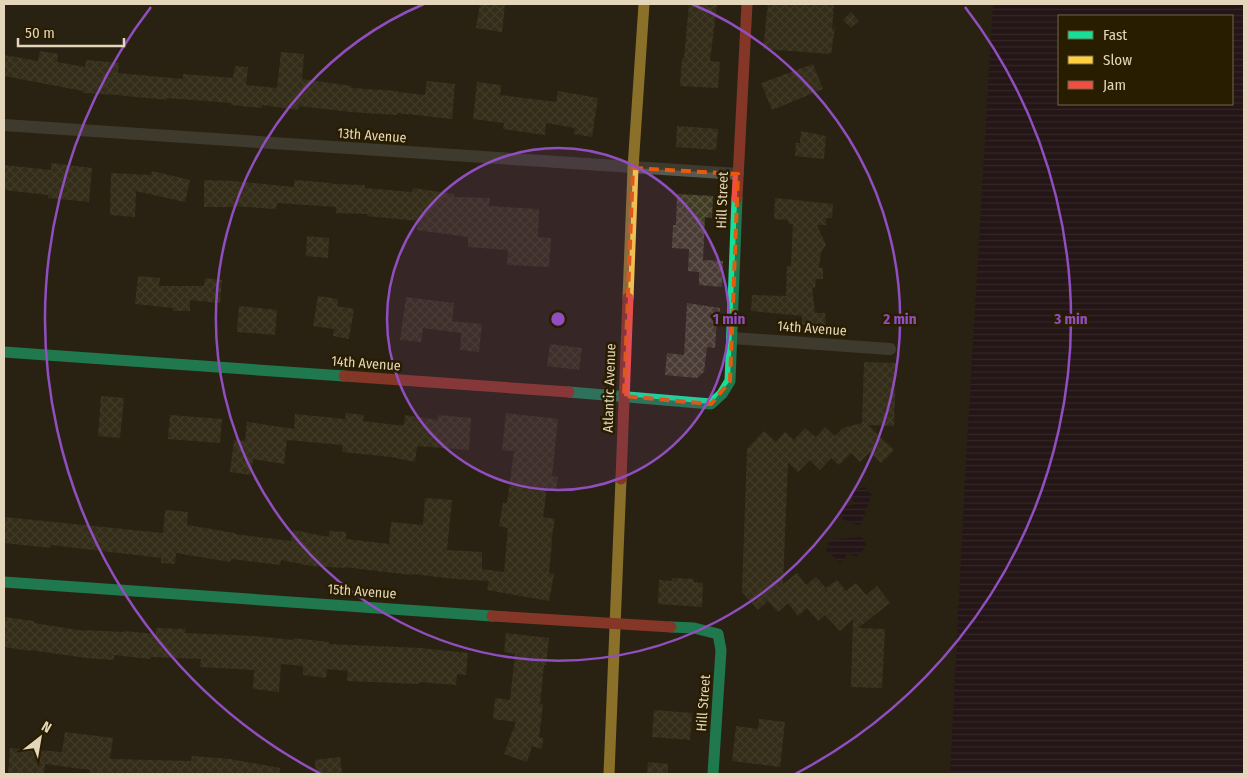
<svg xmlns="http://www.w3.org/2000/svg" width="1248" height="778" viewBox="0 0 1248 778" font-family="'Fira Sans Condensed',sans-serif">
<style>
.water{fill:url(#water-rules);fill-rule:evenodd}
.building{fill:url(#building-cross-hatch)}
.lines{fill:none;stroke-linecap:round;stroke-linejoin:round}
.street{stroke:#575a51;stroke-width:12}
.fast{stroke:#16e098;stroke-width:11}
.slow{stroke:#ffcf43;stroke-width:11}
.jam{stroke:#f24e42;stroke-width:11}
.marked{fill:none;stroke:#e8590c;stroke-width:4;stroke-dasharray:10 6;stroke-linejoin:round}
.ring{fill:none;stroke:#904ebe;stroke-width:2.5}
.labels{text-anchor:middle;stroke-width:5;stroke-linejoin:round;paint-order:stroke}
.street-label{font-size:14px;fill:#e3d6ba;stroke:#291d00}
.centre{fill:#904ebe;stroke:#291d00;stroke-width:2.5}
.ring-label{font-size:15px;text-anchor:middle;font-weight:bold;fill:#904ebe;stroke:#291d00;stroke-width:5;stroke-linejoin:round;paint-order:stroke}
</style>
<defs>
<pattern id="water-rules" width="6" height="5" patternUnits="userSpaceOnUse" patternTransform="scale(1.25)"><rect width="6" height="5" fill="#1e061d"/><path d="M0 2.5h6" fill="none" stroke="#3f2a3c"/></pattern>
<pattern id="building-cross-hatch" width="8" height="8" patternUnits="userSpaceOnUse" patternTransform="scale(1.25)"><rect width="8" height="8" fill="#403b23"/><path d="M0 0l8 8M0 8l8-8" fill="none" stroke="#5b5741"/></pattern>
</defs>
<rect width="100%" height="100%" fill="#292212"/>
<!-- water -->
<g class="water">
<path d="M 993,4 L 1244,4 L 1244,774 L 950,774 L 966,459 ZM 1059,16 L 1232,16 L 1232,104 L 1059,104 Z"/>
<polygon points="865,487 872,495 860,526 842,519 842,507 853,505 852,491"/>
<polygon points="862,537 867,546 856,557 848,553 845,558 840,562 826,551 829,540"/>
</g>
<!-- building -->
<g class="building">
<polygon points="480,4 505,4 502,32 476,28"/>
<polygon points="689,4 717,4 710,61 720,62 718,88 680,86 682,58 684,58"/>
<polygon points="768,4 834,4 832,30 835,27 831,54 763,49"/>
<polygon points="851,12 859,21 851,28 843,20"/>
<polygon points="40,51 58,54 57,62 85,67 86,60 119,63 118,73 183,79 183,74 233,78 235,66 248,67 246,85 277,88 281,52 304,54 302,79 352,86 351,88 398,91 398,92 425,95 427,81 455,84 452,119 397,113 397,115 351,112 299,106 298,110 262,105 262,108 231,105 231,103 167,98 167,100 117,95 83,93 83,91 4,76 4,55 38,61"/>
<polygon points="813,64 823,89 772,110 761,83"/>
<polygon points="477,82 501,85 500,95 556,102 558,91 598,98 592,137 574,134 575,128 546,123 545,135 503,129 504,123 473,119"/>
<polygon points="677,126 718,129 716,150 676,147"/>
<polygon points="801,131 826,136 824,159 795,156 796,143 800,143"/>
<polygon points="51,163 92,168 89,202 48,198 48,195 4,190 4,165 51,170"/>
<polygon points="152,171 190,180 185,202 136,191 135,217 110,215 111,173 151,175"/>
<polygon points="204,180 234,181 294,187 294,180 332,183 332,184 365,185 365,188 412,192 413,188 454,194 454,197 490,198 489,206 539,209 538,237 551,238 549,267 507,265 508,250 468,247 468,237 417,230 418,221 367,216 368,214 336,213 336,207 277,203 276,209 234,206 234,207 204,207"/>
<polygon points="677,194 713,196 712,218 705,217 703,260 723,261 722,287 699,285 699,272 688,271 689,249 672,248 673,225 676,225"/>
<polygon points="775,198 833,204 832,218 826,218 826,225 817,225 826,245 821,252 819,268 823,268 823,279 816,279 815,288 812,287 815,313 825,313 826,327 802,325 802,316 751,311 752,295 786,296 787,266 791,266 793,224 789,224 788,220 774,219"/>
<polygon points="307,236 329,238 328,258 306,256"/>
<polygon points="138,276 160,278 159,286 204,286 205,278 222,280 220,303 190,300 190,311 173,311 173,308 135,304"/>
<polygon points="318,296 338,299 337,306 354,309 349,339 333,336 334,329 313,326"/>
<polygon points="406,297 454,303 452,321 482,324 479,352 460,350 461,333 423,328 421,342 400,340"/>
<polygon points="687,303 720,308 719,321 717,321 715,348 707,347 704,372 697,378 665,375 667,353 684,355"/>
<polygon points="239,306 277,310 275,335 237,332"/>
<polygon points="550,344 582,348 579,370 547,366"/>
<polygon points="864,362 896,363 894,426 868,425 894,450 881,463 870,452 860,462 851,453 839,465 831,458 820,470 810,460 798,472 788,462 783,584 797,573 806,585 816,577 826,588 837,580 846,591 856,583 866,595 877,586 890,603 858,628 885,629 882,688 851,687 853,619 840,631 825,615 818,621 807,608 798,616 788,603 778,612 768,601 758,610 742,592 747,449 764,431 776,442 785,432 794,440 805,428 816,437 825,427 835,436 843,428 862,423"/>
<polygon points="101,396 124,398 120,438 98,436"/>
<polygon points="346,413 364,415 363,421 396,425 404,425 405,415 438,420 438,415 471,418 469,450 417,446 415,462 391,457 342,452 343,445 287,440 284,464 253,459 251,475 230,472 234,440 245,441 247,422 294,429 295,414 345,419"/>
<polygon points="506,413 558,419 552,476 558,477 556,490 547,488 543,517 555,519 551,542 552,542 549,573 554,574 549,601 487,590 489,581 454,579 413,574 412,575 385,572 345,567 345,568 311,566 281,560 280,565 231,559 230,562 176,553 175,564 161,563 161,558 51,545 51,548 4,543 4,517 163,533 165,510 188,512 187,525 235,533 235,534 291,541 293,530 329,537 329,531 346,532 346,539 389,544 391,522 423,525 425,498 452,500 447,550 482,552 482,569 504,572 508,528 499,526 503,503 507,503 514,451 502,450"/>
<polygon points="170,415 222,419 220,443 168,439"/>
<polygon points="672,578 694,579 694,582 703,583 702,607 658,604 659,580 672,581"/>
<polygon points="4,617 34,621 34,623 84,631 84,630 124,632 124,631 156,634 156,628 186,629 185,633 255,636 293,640 293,638 329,642 329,644 421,648 468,653 466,675 457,674 456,685 419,682 419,684 347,681 348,671 327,669 326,678 303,675 303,666 281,664 279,692 253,689 254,670 200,667 201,659 151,657 151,659 114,655 114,660 86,658 30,650 30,651 4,647"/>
<polygon points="506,633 549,638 546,665 544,665 540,704 543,704 539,737 544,739 541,749 532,746 527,762 504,754 516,722 493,719 495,698 510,700 515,654 504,652"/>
<polygon points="654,710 692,713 690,740 652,737"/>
<polygon points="759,719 785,722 780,767 732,761 736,726 758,729"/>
<polygon points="65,732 113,738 110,759 191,761 192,756 230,759 280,768 279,774 90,774 90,770 45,764 44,774 8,774 10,748 62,752"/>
<polygon points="340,757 342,774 316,774 315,760"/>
<polygon points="648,762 668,764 668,774 647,774"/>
</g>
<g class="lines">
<!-- street -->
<g class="street">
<polyline points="4,125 738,174"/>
<polyline points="732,338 890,349"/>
</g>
<!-- fast -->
<g class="fast">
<polyline points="4,352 344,376"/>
<polyline points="569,392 711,404 722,394 730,381 737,198"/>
<polyline points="4,582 492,616"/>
<polyline points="671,627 694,628 718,634 721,650 713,774"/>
</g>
<!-- slow -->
<g class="slow">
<polyline points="628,298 633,168 644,4"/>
<polyline points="609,774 621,479"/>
</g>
<!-- jam -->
<g class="jam">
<polyline points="737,198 747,4"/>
<polyline points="344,376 569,392"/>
<polyline points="621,479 628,298"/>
<polyline points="492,616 671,627"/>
</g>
</g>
<!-- marked area -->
<path d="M0 0H1248V778H0ZM 633,168 L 738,174 L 730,381 L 711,404 L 624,396 Z" fill="#292212" fill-opacity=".55" fill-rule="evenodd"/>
<path class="marked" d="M 633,168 L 738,174 L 730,381 L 711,404 L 624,396 Z"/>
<!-- distance rings -->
<circle cx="558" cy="319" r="171" fill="#904ebe" fill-opacity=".12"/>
<g class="ring">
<circle cx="558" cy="319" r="171"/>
<path d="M692 4A342 342 0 1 1 424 4"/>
<path d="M321 774A513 513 0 0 1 151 7M965 7A513 513 0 0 1 795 774"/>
</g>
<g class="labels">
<!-- street labels -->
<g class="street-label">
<text transform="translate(372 135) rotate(4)" y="5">13th Avenue</text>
<text transform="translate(722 200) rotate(-88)" y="5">Hill Street</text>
<text transform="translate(812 328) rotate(4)" y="5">14th Avenue</text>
<text transform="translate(366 363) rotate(4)" y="5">14th Avenue</text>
<text transform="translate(609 388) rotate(-88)" y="5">Atlantic Avenue</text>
<text transform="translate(362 591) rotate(4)" y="5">15th Avenue</text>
<text transform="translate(703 703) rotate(-86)" y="5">Hill Street</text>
</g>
</g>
<circle cx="558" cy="319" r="8" class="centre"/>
<g class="ring-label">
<text x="729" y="324">1 min</text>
<text x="900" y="324">2 min</text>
<text x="1071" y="324">3 min</text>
</g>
<!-- border -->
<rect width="1248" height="778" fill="none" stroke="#e3d6ba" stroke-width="10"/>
<!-- legend -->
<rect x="1058" y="15" width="175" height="90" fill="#291d00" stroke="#73674a"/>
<rect x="1068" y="31" width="25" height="8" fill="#16e098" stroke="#73674a"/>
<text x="1103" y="40" font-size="15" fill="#e3d6ba">Fast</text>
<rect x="1068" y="56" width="25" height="8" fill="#ffcf43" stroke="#73674a"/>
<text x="1103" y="65" font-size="15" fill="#e3d6ba">Slow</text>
<rect x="1068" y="81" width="25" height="8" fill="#f24e42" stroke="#73674a"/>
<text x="1103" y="90" font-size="15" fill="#e3d6ba">Jam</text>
<!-- north arrow -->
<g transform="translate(40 738) rotate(31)" stroke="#291d00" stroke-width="4" paint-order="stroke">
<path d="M0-4L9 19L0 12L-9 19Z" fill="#e3d6ba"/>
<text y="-8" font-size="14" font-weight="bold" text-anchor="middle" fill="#e3d6ba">N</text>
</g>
<!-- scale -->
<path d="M18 38v8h106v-8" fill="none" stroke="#e3d6ba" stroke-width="2.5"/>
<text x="25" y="38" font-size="15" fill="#e3d6ba" stroke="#291d00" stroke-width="4" paint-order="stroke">50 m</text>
</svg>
